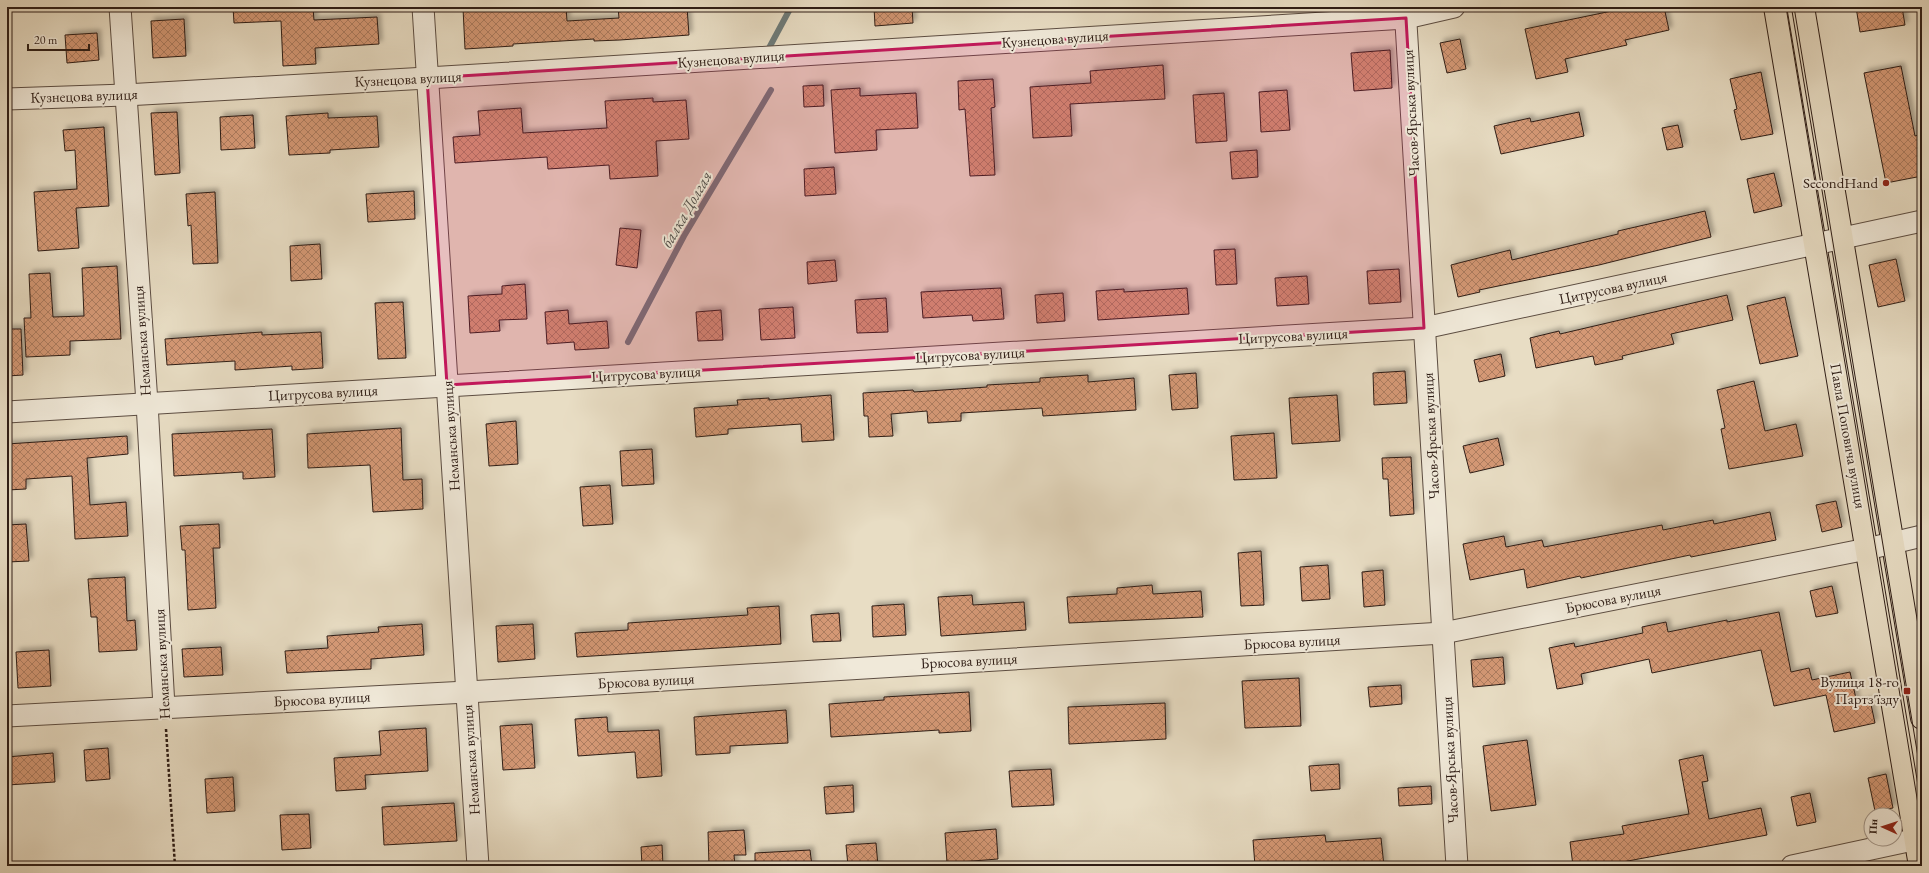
<svg xmlns="http://www.w3.org/2000/svg" width="1929" height="873" viewBox="0 0 1929 873" font-family="'EB Garamond',serif">
<style>
.lines{fill:none;stroke-linecap:round;stroke-linejoin:round}
.stream{stroke:#6e7b79;stroke-width:6}
.building{fill:url(#building-cross-hatch);stroke:#2e1d16;filter:url(#shadow)}
.minor-casing{stroke:#5c4d42;stroke-width:23}
.major-casing{stroke:#2e1d16;stroke-width:24}
.path{stroke:#2e1d16;stroke-width:2.5;stroke-dasharray:3 2;stroke-linecap:butt}
.minor{stroke:#f0e9d9;stroke-width:21}
.major{stroke:#e8ddc4;stroke-width:22}
.tram{stroke:#2e1d16;stroke-width:1}
.marked{fill:#c2185b;fill-opacity:0.2;stroke:#c2185b;stroke-width:3;stroke-linejoin:round}
.poi-dot{fill:#8f2418;stroke:#f0e9d9;stroke-width:1.5}
.labels{text-anchor:middle;stroke-width:4;stroke-linejoin:round;paint-order:stroke}
.street-label{font-size:15px;fill:#2e1d16;stroke:#f0e9d9}
.poi-label{font-size:15px;fill:#2e1d16;stroke:#f0e9d9;text-anchor:end}
.water-label{font-size:16px;font-style:italic;fill:#4e4c48;stroke:#f0e9d9}
</style>
<defs>
<pattern id="building-cross-hatch" width="8" height="8" patternUnits="userSpaceOnUse"><rect width="8" height="8" fill="#d49874"/><path d="M0 0l8 8M0 8l8-8" fill="none" stroke="#ac7b5e"/></pattern>
<filter id="shadow"><feDropShadow dx="3.5" dy="-3.5" stdDeviation="2" flood-color="#0004"/></filter>
</defs>
<rect width="100%" height="100%" fill="#e8ddc4"/>
<filter id="stains"><feTurbulence type="fractalNoise" baseFrequency=".005" numOctaves="4"/><feColorMatrix values="0 0 0 0 .2 0 0 0 0 .09 0 0 0 0 .02 0 0 0 .5 -.17"/></filter>
<radialGradient id="worn" r=".72"><stop offset=".6" stop-color="#630" stop-opacity="0"/><stop offset="1" stop-color="#630" stop-opacity=".3"/></radialGradient>
<g class="lines">
<!-- stream -->
<g class="stream">
<polyline points="769,48 791,7"/>
<polyline points="628,342 684,236 771,90"/>
</g>
</g>
<!-- building -->
<g class="building">
<polygon points="233,7 281,7 281,10 313,8 314,20 377,17 379,44 315,48 316,64 283,66 281,21 234,23"/>
<polygon points="485,7 566,7 567,21 619,18 618,7 687,7 689,35 620,40 594,41 594,39 513,44 513,46 465,49 463,8"/>
<polygon points="874,7 912,7 913,23 875,26"/>
<polygon points="1631,7 1664,7 1669,30 1625,40 1627,45 1565,59 1568,72 1536,79 1525,29"/>
<polygon points="1856,7 1902,7 1905,25 1860,32"/>
<polygon points="184,19 186,56 153,58 151,21"/>
<polygon points="97,33 99,60 67,63 65,35"/>
<polygon points="1460,39 1466,69 1447,73 1440,43"/>
<polygon points="1390,50 1392,88 1354,91 1351,53"/>
<polygon points="1163,65 1165,99 1070,104 1072,136 1033,138 1030,87 1091,83 1090,71"/>
<polygon points="1901,66 1915,136 1922,134 1922,176 1886,183 1864,73"/>
<polygon points="1761,72 1773,134 1741,140 1734,110 1737,109 1730,79"/>
<polygon points="993,79 995,107 991,108 995,175 970,176 965,109 959,110 958,81"/>
<polygon points="823,85 824,106 804,107 803,86"/>
<polygon points="860,88 860,96 916,93 918,128 876,130 877,150 835,153 831,90"/>
<polygon points="1287,90 1290,130 1261,132 1259,92"/>
<polygon points="1224,93 1227,141 1196,143 1193,95"/>
<polygon points="653,98 653,102 686,100 689,139 656,141 658,176 610,179 609,165 548,169 547,157 455,163 453,137 480,135 478,111 521,108 523,133 607,128 605,101"/>
<polygon points="177,112 180,173 155,175 151,113"/>
<polygon points="1579,112 1584,136 1501,154 1494,126 1530,118 1531,122"/>
<polygon points="328,113 328,118 377,116 379,147 330,150 330,153 289,155 286,116"/>
<polygon points="253,115 255,148 221,150 220,117"/>
<polygon points="1678,125 1683,147 1667,150 1662,128"/>
<polygon points="104,127 109,206 76,208 79,248 38,251 34,192 77,189 75,150 65,151 63,130"/>
<polygon points="1257,150 1258,177 1232,179 1230,152"/>
<polygon points="834,167 836,194 805,196 804,169"/>
<polygon points="1774,173 1782,206 1754,213 1747,179"/>
<polygon points="414,191 415,219 368,222 366,194"/>
<polygon points="215,192 218,263 193,264 191,225 188,226 186,194"/>
<polygon points="1705,211 1711,237 1599,265 1479,290 1480,292 1458,297 1451,265 1510,250 1512,260 1618,234 1618,231"/>
<polygon points="620,228 641,230 637,268 616,265"/>
<polygon points="320,244 322,279 291,281 290,246"/>
<polygon points="1235,249 1237,284 1216,285 1214,250"/>
<polygon points="1896,259 1905,301 1878,307 1869,265"/>
<polygon points="835,260 837,281 808,284 807,262"/>
<polygon points="117,266 121,339 70,341 70,355 26,357 24,318 31,318 29,274 50,273 53,317 84,316 82,268"/>
<polygon points="1399,269 1401,302 1369,304 1367,271"/>
<polygon points="1307,276 1309,304 1277,306 1275,278"/>
<polygon points="525,284 527,319 499,320 500,331 470,333 468,296 502,294 502,286"/>
<polygon points="1001,288 1004,319 973,321 972,315 923,318 921,292"/>
<polygon points="1187,288 1189,314 1098,320 1096,291 1124,289 1124,292"/>
<polygon points="1063,293 1065,321 1037,323 1035,295"/>
<polygon points="1727,295 1733,320 1671,334 1674,344 1622,356 1623,359 1595,365 1593,356 1536,368 1530,338 1559,331 1560,334"/>
<polygon points="1785,297 1798,356 1760,364 1747,306"/>
<polygon points="886,298 888,332 857,333 855,300"/>
<polygon points="403,302 406,358 378,359 375,303"/>
<polygon points="793,307 795,338 761,340 759,309"/>
<polygon points="568,310 569,324 607,321 609,348 575,350 574,342 547,344 545,312"/>
<polygon points="721,310 723,340 698,341 696,312"/>
<polygon points="7,329 21,329 23,375 7,376"/>
<polygon points="262,332 262,335 321,332 323,368 292,370 292,366 235,370 235,361 167,365 165,339"/>
<polygon points="1501,354 1505,376 1479,382 1474,360"/>
<polygon points="1405,371 1407,403 1374,405 1373,373"/>
<polygon points="1196,373 1198,408 1172,410 1169,375"/>
<polygon points="1088,375 1088,382 1134,378 1136,410 1043,416 1042,408 961,413 961,421 928,423 927,411 891,414 893,436 869,437 868,416 864,416 863,393 913,390 914,392 987,387 987,385 1040,382 1040,378"/>
<polygon points="1754,381 1765,431 1796,424 1803,456 1729,469 1721,429 1725,428 1717,390"/>
<polygon points="831,395 834,440 802,442 801,424 728,429 728,434 696,437 694,408 738,405 737,400 769,398 769,400"/>
<polygon points="1337,395 1340,441 1292,444 1289,398"/>
<polygon points="516,421 518,464 489,466 486,424"/>
<polygon points="401,428 403,480 422,479 423,509 373,512 370,465 308,468 307,434"/>
<polygon points="272,429 275,477 243,479 243,472 174,476 172,434"/>
<polygon points="1274,433 1277,478 1234,480 1231,436"/>
<polygon points="127,436 128,454 87,458 90,505 126,502 128,536 75,539 72,476 26,479 26,489 7,490 7,444"/>
<polygon points="1498,438 1504,465 1470,473 1463,446"/>
<polygon points="652,449 654,484 622,486 620,451"/>
<polygon points="1411,457 1414,514 1390,516 1388,479 1383,479 1382,458"/>
<polygon points="610,485 613,524 583,526 580,487"/>
<polygon points="1836,501 1842,527 1822,532 1816,505"/>
<polygon points="1770,512 1776,540 1691,557 1690,555 1581,578 1580,576 1527,588 1524,569 1470,580 1463,544 1504,536 1506,547 1542,540 1544,547 1662,525 1663,530 1713,520 1714,524"/>
<polygon points="26,524 29,561 7,562 7,525"/>
<polygon points="219,524 220,548 213,548 216,608 188,610 185,550 182,550 180,526"/>
<polygon points="1261,551 1264,605 1241,606 1238,553"/>
<polygon points="1328,565 1330,599 1302,601 1300,567"/>
<polygon points="1383,570 1385,605 1364,607 1362,572"/>
<polygon points="125,577 127,621 135,620 137,650 99,652 97,617 91,617 88,579"/>
<polygon points="1152,585 1153,594 1201,591 1203,617 1069,623 1067,597 1117,594 1117,588"/>
<polygon points="1832,586 1838,613 1816,617 1810,591"/>
<polygon points="972,595 973,605 1024,602 1026,630 941,636 938,597"/>
<polygon points="904,604 906,635 873,637 872,606"/>
<polygon points="779,606 781,644 577,657 575,633 628,630 628,623 748,615 747,608"/>
<polygon points="1779,612 1791,672 1809,668 1812,680 1850,672 1857,703 1870,700 1875,723 1834,732 1826,695 1774,706 1761,650 1652,673 1649,659 1581,674 1583,684 1557,689 1549,648 1574,643 1575,647 1643,633 1642,627 1666,622 1668,632 1727,620 1727,622"/>
<polygon points="839,613 841,641 813,642 811,615"/>
<polygon points="422,624 424,655 371,659 371,669 287,673 285,651 328,648 327,636 379,632 378,627"/>
<polygon points="533,624 535,659 498,662 496,626"/>
<polygon points="221,647 223,675 184,677 182,649"/>
<polygon points="49,650 51,686 18,688 16,652"/>
<polygon points="1503,657 1505,684 1473,687 1471,660"/>
<polygon points="1299,678 1301,726 1245,728 1242,681"/>
<polygon points="1401,685 1402,704 1370,707 1368,687"/>
<polygon points="969,692 971,731 939,733 939,730 831,737 829,704 884,700 884,697"/>
<polygon points="1165,703 1166,739 1069,744 1068,707"/>
<polygon points="786,710 788,743 730,746 730,753 696,755 694,717"/>
<polygon points="607,717 608,732 659,730 662,776 637,778 635,752 578,756 575,719"/>
<polygon points="532,724 535,768 503,770 500,726"/>
<polygon points="426,728 428,771 365,775 366,789 336,791 334,758 381,755 379,731"/>
<polygon points="1527,740 1536,805 1491,811 1483,746"/>
<polygon points="108,748 110,779 86,781 84,750"/>
<polygon points="53,753 55,782 7,785 7,757"/>
<polygon points="1703,755 1708,781 1702,782 1709,819 1761,808 1767,835 1601,866 1573,866 1570,842 1624,834 1622,826 1689,814 1679,760"/>
<polygon points="1339,764 1340,789 1311,791 1309,766"/>
<polygon points="1051,769 1054,805 1012,807 1009,771"/>
<polygon points="1886,774 1893,808 1875,811 1868,778"/>
<polygon points="233,777 235,811 207,813 205,779"/>
<polygon points="853,785 854,812 826,814 824,787"/>
<polygon points="1431,786 1432,804 1399,806 1398,788"/>
<polygon points="1810,793 1816,822 1797,826 1791,797"/>
<polygon points="454,803 457,841 384,845 382,807"/>
<polygon points="309,814 311,848 282,850 280,815"/>
<polygon points="996,829 998,859 947,863 945,833"/>
<polygon points="744,830 746,855 734,855 735,866 709,866 708,832"/>
<polygon points="1325,835 1326,842 1381,838 1384,866 1255,866 1253,840"/>
<polygon points="876,843 878,866 848,866 846,845"/>
<polygon points="662,845 663,866 642,866 641,847"/>
<polygon points="810,850 812,866 755,866 755,853"/>
</g>
<g class="lines">
<defs>
<g id="minor">
<polyline points="120,7 147,403 164,707"/>
<polyline points="423,7 478,866"/>
<polyline points="1405,7 1457,866"/>
<polyline points="7,99 125,95 427,78 1406,18 1454,7"/>
<polyline points="7,412 1424,328 1922,221"/>
<polyline points="7,716 467,692 1443,633 1867,549 1922,536"/>
<polyline points="1792,866 1922,838"/>
</g>
<g id="major">
<polyline points="1775,7 1920,866"/>
<polyline points="1803,7 1922,718"/>
</g>
</defs>
<!-- minor casing -->
<use href="#minor" class="minor-casing"/>
<!-- major casing -->
<use href="#major" class="major-casing"/>
<!-- path -->
<polyline class="path" points="166,729 175,866"/>
<!-- minor -->
<use href="#minor" class="minor"/>
<!-- major -->
<use href="#major" class="major"/>
<!-- tram -->
<g class="tram">
<polyline points="1786,7 1922,828"/>
<polyline points="1794,7 1922,781"/>
</g>
</g>
<!-- marked area -->
<path class="marked" d="M 1406,18 L 1424,328 L 447,385 L 427,78 Z"/>
<!-- markers -->
<g class="poi-dot">
<circle cx="1886" cy="183" r="4"/>
<rect x="1903" y="687" width="8" height="8" rx="2"/>
</g>
<g class="labels">
<!-- street labels -->
<g class="street-label">
<text transform="translate(1055 39) rotate(-4)" y="5">Кузнецова вулиця</text>
<text transform="translate(731 59) rotate(-4)" y="5">Кузнецова вулиця</text>
<text transform="translate(408 79) rotate(-3)" y="5">Кузнецова вулиця</text>
<text transform="translate(84 96) rotate(-2)" y="5">Кузнецова вулиця</text>
<text transform="translate(1411 113) rotate(-93)" y="5">Часов-Ярська вулиця</text>
<text transform="translate(1613 288) rotate(-12)" y="5">Цитрусова вулиця</text>
<text transform="translate(1293 336) rotate(-3)" y="5">Цитрусова вулиця</text>
<text transform="translate(142 341) rotate(-94)" y="5">Неманська вулиця</text>
<text transform="translate(970 355) rotate(-3)" y="5">Цитрусова вулиця</text>
<text transform="translate(646 374) rotate(-3)" y="5">Цитрусова вулиця</text>
<text transform="translate(323 393) rotate(-3)" y="5">Цитрусова вулиця</text>
<text transform="translate(451 436) rotate(-94)" y="5">Неманська вулиця</text>
<text transform="translate(1431 436) rotate(-93)" y="5">Часов-Ярська вулиця</text>
<text transform="translate(1848 436) rotate(80)" y="5">Павла Поповича вулиця</text>
<text transform="translate(1613 599) rotate(-11)" y="5">Брюсова вулиця</text>
<text transform="translate(1292 642) rotate(-3)" y="5">Брюсова вулиця</text>
<text transform="translate(969 661) rotate(-3)" y="5">Брюсова вулиця</text>
<text transform="translate(162 664) rotate(-93)" y="5">Неманська вулиця</text>
<text transform="translate(646 681) rotate(-3)" y="5">Брюсова вулиця</text>
<text transform="translate(322 699) rotate(-3)" y="5">Брюсова вулиця</text>
<text transform="translate(471 760) rotate(-94)" y="5">Неманська вулиця</text>
<text transform="translate(1450 760) rotate(-93)" y="5">Часов-Ярська вулиця</text>
</g>
<!-- poi labels -->
<g class="poi-label">
<text x="1878" y="188">SecondHand</text>
<text x="1899" y="687">Вулиця 18-го<tspan x="1899" dy="17">Партз'їзду</tspan></text>
</g>
<!-- water labels -->
<g class="water-label">
<text transform="translate(686 209) rotate(-60)" y="6">балка Долгая</text>
</g>
</g>
<!-- margin -->
<rect width="1929" height="873" fill="none" stroke="#e8ddc4" stroke-width="24"/>
<rect x="8" y="8" width="1913" height="857" fill="none" stroke="#2e1d16" stroke-width="2"/>
<rect x="12" y="12" width="1905" height="849" fill="none" stroke="#2e1d16"/>
<!-- north arrow -->
<g transform="translate(1883 827) rotate(273)"><circle r="19" fill="#f0e9d9" stroke="#a2978b"/>
<path d="M0-3L7 15L0 10L-7 15Z" fill="#8f2418"/>
<text y="-6" font-size="11" font-weight="bold" text-anchor="middle" fill="#2e1d16">Пн</text>
</g>
<!-- scale -->
<path d="M28 44v6h61v-6" fill="none" stroke="#2e1d16" stroke-width="2"/>
<text x="34" y="44" font-size="12" fill="#2e1d16" stroke="#f0e9d9" stroke-width="3" paint-order="stroke">20 m</text>
<rect width="100%" height="100%" filter="url(#stains)"/>
<rect width="100%" height="100%" fill="url(#worn)"/>
</svg>
